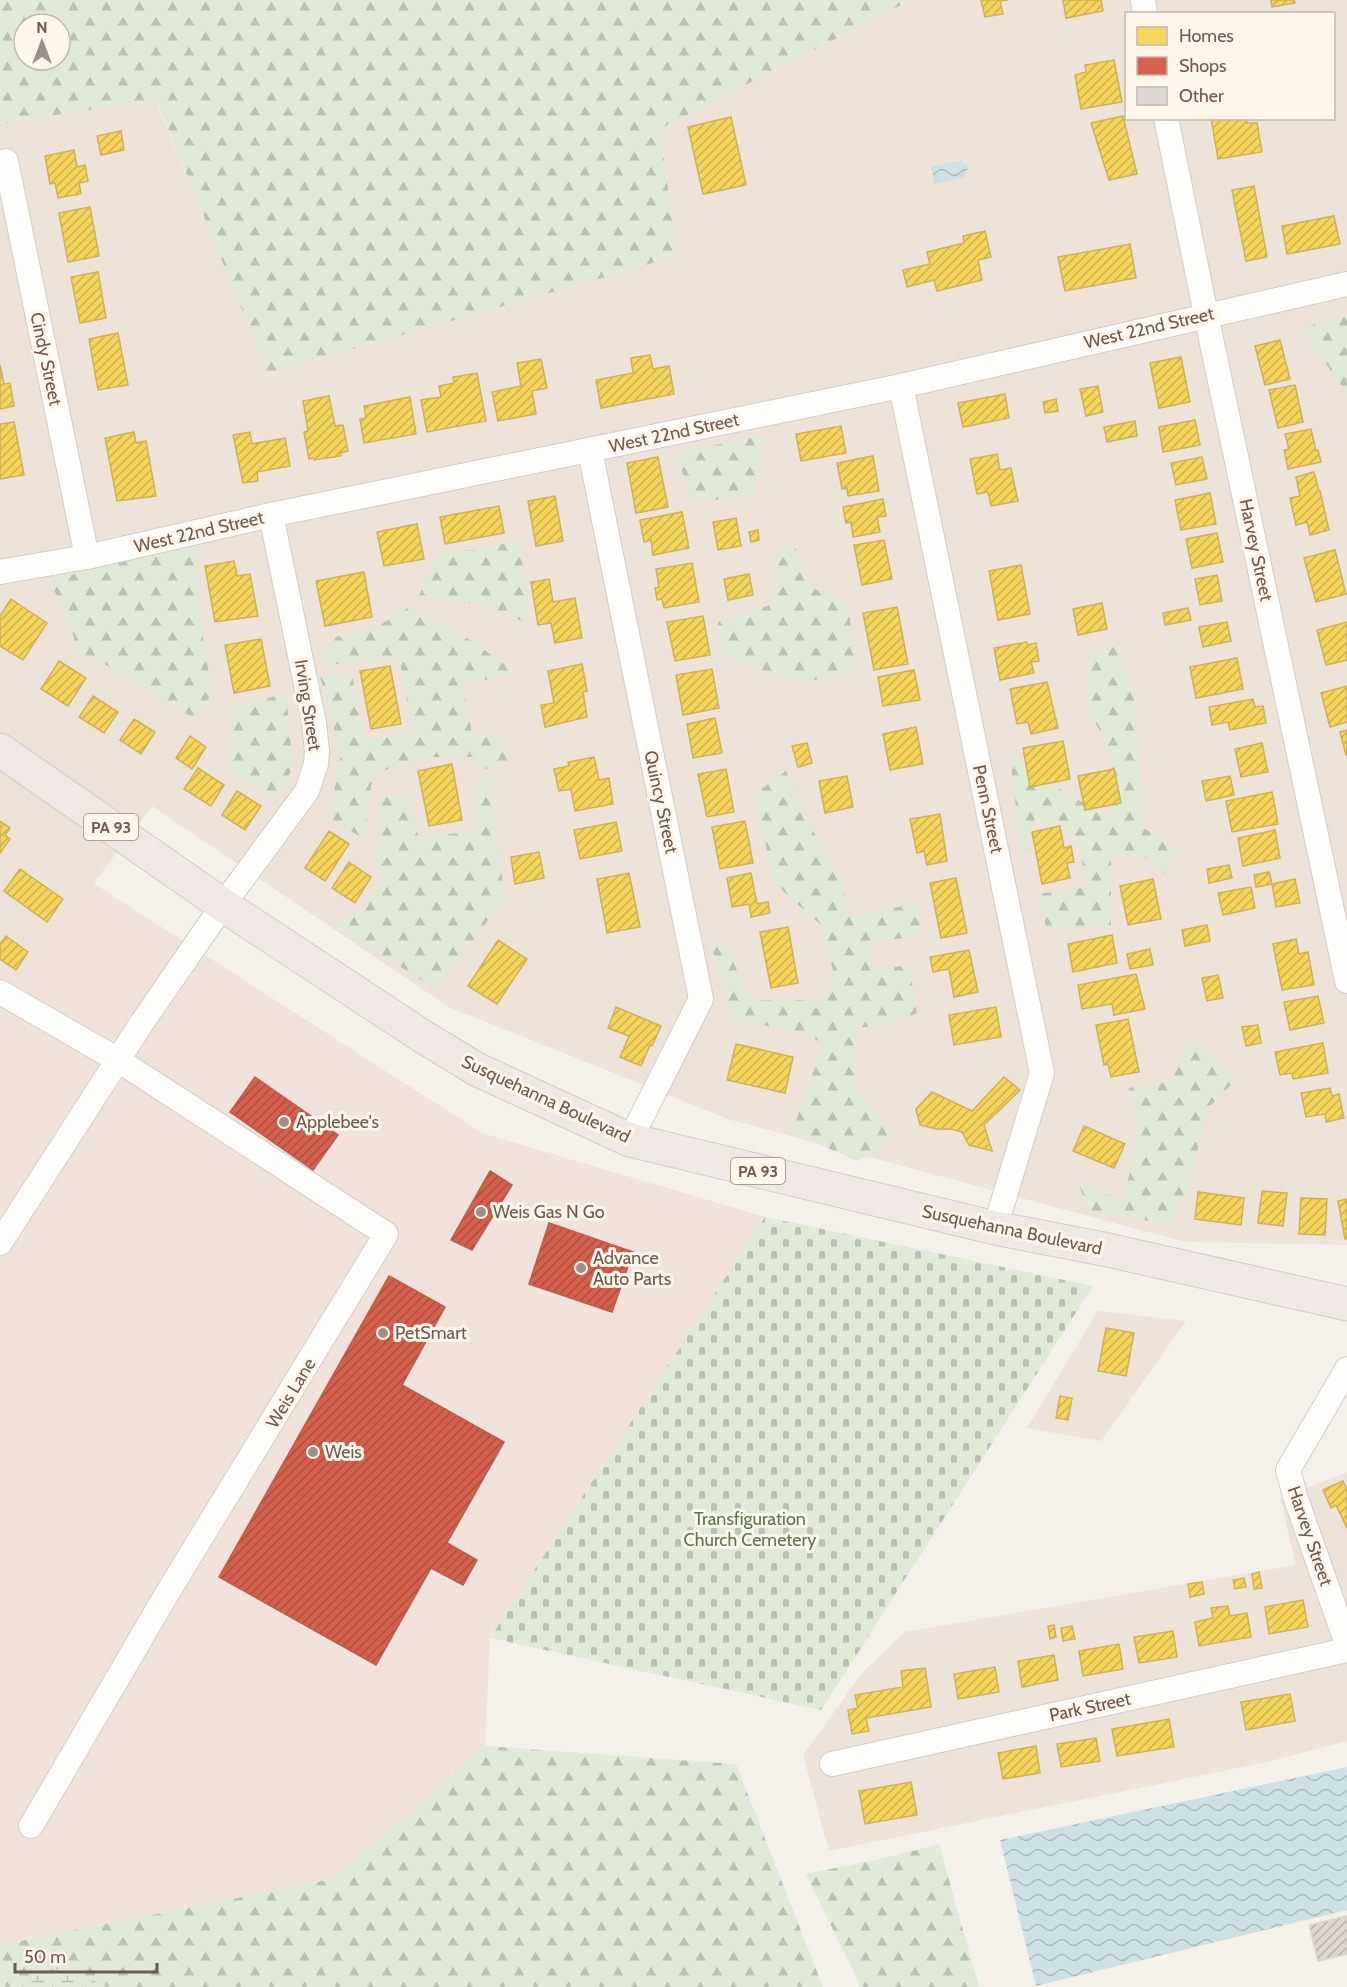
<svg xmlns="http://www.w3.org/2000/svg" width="1347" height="1987" viewBox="0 0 1347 1987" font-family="Cabin,sans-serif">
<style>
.residential{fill:#ede3d8;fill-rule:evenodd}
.commercial{fill:#f1e3db}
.forest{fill:url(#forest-firs);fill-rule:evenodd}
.wetland{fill:url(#wetland-marsh)}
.cemetery{fill:url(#cemetery-stones)}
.water{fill:url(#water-waves)}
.homes{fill:url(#homes-hatch);stroke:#ceb058;stroke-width:1.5}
.shops{fill:url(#shops-hatch);stroke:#b75e4d;stroke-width:1.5}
.building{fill:url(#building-hatch);stroke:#dcd4cd;stroke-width:1.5}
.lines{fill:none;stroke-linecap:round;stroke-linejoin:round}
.minor-casing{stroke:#d3cdc8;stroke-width:26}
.highway-casing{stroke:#d3cbc7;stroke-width:35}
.minor{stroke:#fdfdfc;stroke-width:24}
.highway{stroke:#efe8e5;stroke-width:33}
.poi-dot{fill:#9e8e84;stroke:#fdf6ea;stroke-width:2}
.labels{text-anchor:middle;stroke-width:6;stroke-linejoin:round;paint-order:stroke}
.shield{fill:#fdf6ea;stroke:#9a887c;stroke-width:1.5}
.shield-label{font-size:16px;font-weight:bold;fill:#6f594d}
.street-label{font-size:18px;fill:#6f594d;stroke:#fdf6ea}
.poi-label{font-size:18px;fill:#6f594d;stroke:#fdf6ea;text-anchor:start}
.park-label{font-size:18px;fill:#577a4a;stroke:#fdf6ea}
</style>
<defs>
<pattern id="forest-firs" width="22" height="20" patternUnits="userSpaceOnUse" patternTransform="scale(1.5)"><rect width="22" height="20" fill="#e1ead6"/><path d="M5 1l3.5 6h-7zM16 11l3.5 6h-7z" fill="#bbc1b0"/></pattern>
<pattern id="wetland-marsh" width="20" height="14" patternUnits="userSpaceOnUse" patternTransform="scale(1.5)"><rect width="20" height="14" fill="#e1ead6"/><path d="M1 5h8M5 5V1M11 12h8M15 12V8" fill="none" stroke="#bbc1b0"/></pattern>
<pattern id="cemetery-stones" width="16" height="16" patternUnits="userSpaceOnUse" patternTransform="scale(1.5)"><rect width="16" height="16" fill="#e1ead6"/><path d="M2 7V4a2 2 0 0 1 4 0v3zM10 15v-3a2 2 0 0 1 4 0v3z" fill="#bbc1b0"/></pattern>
<pattern id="water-waves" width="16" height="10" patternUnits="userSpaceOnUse" patternTransform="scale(1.5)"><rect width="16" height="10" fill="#cde1e4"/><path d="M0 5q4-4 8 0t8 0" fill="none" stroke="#abb9bb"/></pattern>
<pattern id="homes-hatch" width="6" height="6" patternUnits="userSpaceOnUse" patternTransform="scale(1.5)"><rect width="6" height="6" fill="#f6d55c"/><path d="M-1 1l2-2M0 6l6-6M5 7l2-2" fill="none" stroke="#cbb04e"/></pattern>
<pattern id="shops-hatch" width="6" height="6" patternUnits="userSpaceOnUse" patternTransform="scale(1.5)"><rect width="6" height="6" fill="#d6604d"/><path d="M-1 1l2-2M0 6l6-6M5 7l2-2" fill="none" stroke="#a94f40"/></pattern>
<pattern id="building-hatch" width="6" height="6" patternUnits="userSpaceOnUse" patternTransform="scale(1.5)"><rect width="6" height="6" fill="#ded6d0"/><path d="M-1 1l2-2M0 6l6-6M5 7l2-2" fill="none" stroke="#b8b1ab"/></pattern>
</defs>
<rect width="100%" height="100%" fill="#f4f0ea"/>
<!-- residential -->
<g class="residential">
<path d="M 911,0 L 1347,0 L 1347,1245 L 1185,1242 L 731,1120 L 449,1007 L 152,806 L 20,980 L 0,966 L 0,124 L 155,99 L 269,373 L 677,255 L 660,129 ZM 1126,14 L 1334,14 L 1334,118 L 1126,118 Z"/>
<polygon points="1098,1311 1186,1321 1101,1441 1027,1428"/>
<polygon points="1347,1472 1347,1741 1267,1762 829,1851 803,1755 863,1672 905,1632 1296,1565 1280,1499"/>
</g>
<!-- commercial -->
<polygon class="commercial" points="93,883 482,1133 765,1217 490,1638 485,1746 333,1879 0,1945 0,966 20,979"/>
<!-- forest -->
<g class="forest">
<path d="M 0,0 L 911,0 L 660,129 L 677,255 L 630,270 L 268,373 L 156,99 L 0,124 ZM 24,24 L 60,24 L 60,60 L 24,60 Z"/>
<polygon points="1347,316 1347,394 1301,328"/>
<polygon points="764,435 754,496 691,502 677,453"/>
<polygon points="519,539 530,624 479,604 418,598 438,553 485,549"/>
<polygon points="196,543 203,638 212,692 197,720 106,665 74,651 74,637 50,580"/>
<polygon points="794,545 812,587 848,606 858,670 805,682 773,674 722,655 718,622 776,603 775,551"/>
<polygon points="409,607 474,642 516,673 463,685 472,733 503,737 508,763 477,771 473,757 427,757 376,773 371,786 364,839 329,818 341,755 320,676 352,674 365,741 413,731 399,657 321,666 336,637 377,627"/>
<polygon points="1115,647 1133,690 1140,770 1142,827 1179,849 1165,875 1147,858 1111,855 1111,925 1047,929 1037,894 1087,887 1077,837 1035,818 1023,862 1009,751 1066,794 1112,817 1111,754 1086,704 1091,650"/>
<polygon points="286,694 293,766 278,800 228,771 235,704"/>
<polygon points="787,770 807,820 842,882 850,918 916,903 921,936 867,942 874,970 909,965 917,1013 888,1025 855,1028 857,1092 896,1136 857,1161 792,1132 823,1044 807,1034 734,1020 712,948 726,944 749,1000 823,1000 835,978 821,925 774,883 755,794"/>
<polygon points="491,777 495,828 505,898 436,989 332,924 361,911 383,881 375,854 382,830 379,797 410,796 418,836 478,832 477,780"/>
<polygon points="1186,1042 1200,1043 1236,1080 1207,1109 1191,1179 1170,1225 1088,1210 1077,1178 1123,1202 1139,1132 1129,1088 1172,1081"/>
<polygon points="485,1746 736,1764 823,1987 0,1987 0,1945 333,1879"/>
<polygon points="939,1844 979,1987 861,1987 806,1874 889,1857"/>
</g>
<!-- wetland -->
<polygon class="wetland" points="45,1968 71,1970 107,1987 17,1987 25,1979"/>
<!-- cemetery -->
<polygon class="cemetery" points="765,1217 1093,1286 821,1710 490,1638"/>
<!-- water -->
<g class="water">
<polygon points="962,160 963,164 967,164 968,170 965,171 966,177 935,184 931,167"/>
<polygon points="1347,1767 1347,1910 1036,1986 1000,1840"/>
</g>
<!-- homes -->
<g class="homes">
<polygon points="981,0 1008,0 1000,1 1003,14 985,17"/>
<polygon points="1063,0 1101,0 1103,11 1066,18"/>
<polygon points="1271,0 1294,0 1295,3 1272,7"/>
<polygon points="1114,60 1122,102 1081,109 1075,75 1086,72 1085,65"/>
<polygon points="1123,116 1137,174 1109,180 1091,123"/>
<polygon points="731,117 746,185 703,194 688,127"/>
<polygon points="1211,118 1246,118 1247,123 1257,123 1262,152 1218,159"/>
<polygon points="121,131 124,150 101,155 97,136"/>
<polygon points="74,150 77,167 85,165 88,181 79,183 81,194 58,198 55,183 50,184 45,156"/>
<polygon points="1254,186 1267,257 1246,261 1232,190"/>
<polygon points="90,207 99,256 68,262 59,213"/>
<polygon points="1334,216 1340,244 1287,254 1282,226"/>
<polygon points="985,231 991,257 978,260 982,280 937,291 934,280 907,287 903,270 930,264 927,252 964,243 963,236"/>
<polygon points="1130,244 1136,278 1065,291 1058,257"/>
<polygon points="98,272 106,318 80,323 71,277"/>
<polygon points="118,333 128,385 98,390 89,339"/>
<polygon points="1280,340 1290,379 1265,385 1255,346"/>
<polygon points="650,355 653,369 669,366 674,394 601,408 596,380 633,373 631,358"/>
<polygon points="1181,357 1190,402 1159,408 1150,363"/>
<polygon points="541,359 547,388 532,391 536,414 498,421 492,392 521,386 517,363"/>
<polygon points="0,365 4,384 10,383 14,406 1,409 0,407"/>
<polygon points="477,373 486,421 427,432 421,400 441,397 439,386 454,383 453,377"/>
<polygon points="1295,385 1303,422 1278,428 1269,390"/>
<polygon points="1098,386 1103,412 1086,416 1080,389"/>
<polygon points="1005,394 1009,418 963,427 958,403"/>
<polygon points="329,396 335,426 343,425 348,451 340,453 341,456 314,460 313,458 309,459 304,432 308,431 303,401"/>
<polygon points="410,397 416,434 364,443 360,419 366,418 364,406"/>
<polygon points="1056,399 1058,411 1045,413 1043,402"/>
<polygon points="1195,420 1200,445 1163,452 1159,427"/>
<polygon points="1135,421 1137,436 1107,442 1104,427"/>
<polygon points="14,422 24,475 0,479 0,424"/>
<polygon points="841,426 846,453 801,461 796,434"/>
<polygon points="1311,429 1316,451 1318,450 1321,462 1288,469 1284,450 1289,449 1285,434"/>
<polygon points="134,432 136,443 146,441 156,496 117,501 105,438"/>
<polygon points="250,432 252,444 285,438 290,466 257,472 258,481 243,483 233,435"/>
<polygon points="997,454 1000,470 1011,468 1018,501 991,506 988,492 977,494 970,459"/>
<polygon points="873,456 879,491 848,496 847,488 842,489 837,463"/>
<polygon points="658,457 668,507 636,513 627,463"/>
<polygon points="1202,457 1207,479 1176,485 1171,463"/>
<polygon points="1314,472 1319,491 1320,491 1329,530 1310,535 1307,522 1296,525 1290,498 1300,496 1296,477"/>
<polygon points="1210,493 1216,524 1181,530 1175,500"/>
<polygon points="555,496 563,541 536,546 528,501"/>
<polygon points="883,499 886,516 877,517 880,532 853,537 851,522 846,523 843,507"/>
<polygon points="499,506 504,533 445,544 440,517"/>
<polygon points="682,512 689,548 653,555 651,540 644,542 640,520"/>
<polygon points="736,518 741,546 718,550 713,522"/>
<polygon points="417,524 424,559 384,566 377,532"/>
<polygon points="758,530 759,540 751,542 749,532"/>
<polygon points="1217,533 1223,562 1192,568 1186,539"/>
<polygon points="884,540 892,579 862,585 854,545"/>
<polygon points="1335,550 1346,594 1316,602 1304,558"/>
<polygon points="234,561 237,576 250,574 258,616 215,622 205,566"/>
<polygon points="692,563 699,602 664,608 662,599 657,600 655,588 659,587 656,569"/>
<polygon points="1021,565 1030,614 998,620 989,571"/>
<polygon points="364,572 372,617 325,626 316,581"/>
<polygon points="749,574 753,595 728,600 724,579"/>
<polygon points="1217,575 1222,601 1200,605 1195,579"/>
<polygon points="549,579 553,602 575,598 582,638 555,643 551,623 538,625 531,582"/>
<polygon points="11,599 47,623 23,660 0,646 0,616"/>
<polygon points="1102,603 1107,629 1078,635 1073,609"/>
<polygon points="897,607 908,664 874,670 863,613"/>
<polygon points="1188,608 1191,620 1165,625 1163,613"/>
<polygon points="703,616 710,655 675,661 667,622"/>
<polygon points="1227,622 1231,641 1203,647 1199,627"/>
<polygon points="1347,622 1347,660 1326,665 1317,630"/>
<polygon points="261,639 270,686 234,693 225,645"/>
<polygon points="1027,642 1028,645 1036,643 1039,661 1031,662 1034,673 1000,680 994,648"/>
<polygon points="1237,658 1243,689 1196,698 1190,667"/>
<polygon points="59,661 86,678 68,706 41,689"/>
<polygon points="582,664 587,691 583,692 587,717 545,727 541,705 554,703 548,671"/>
<polygon points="390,666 401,724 371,729 360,671"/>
<polygon points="712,669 719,708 683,715 676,675"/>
<polygon points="914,670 920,700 883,706 878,677"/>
<polygon points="1047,682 1058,728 1031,734 1028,722 1017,724 1010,689"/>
<polygon points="1347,686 1347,722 1330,727 1321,693"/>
<polygon points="93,696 118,712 104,733 79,717"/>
<polygon points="1253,699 1255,707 1263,706 1266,723 1230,730 1228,722 1212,725 1209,707"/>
<polygon points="715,718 722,753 693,758 687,724"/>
<polygon points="134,719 155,732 141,754 120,740"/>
<polygon points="916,727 923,764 890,770 883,734"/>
<polygon points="1347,730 1347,755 1346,755 1340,732"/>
<polygon points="190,736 206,747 192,769 176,758"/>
<polygon points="1063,741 1070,779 1030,787 1023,748"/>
<polygon points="807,743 812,763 798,767 792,746"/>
<polygon points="1262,743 1268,772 1241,777 1235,749"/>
<polygon points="594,757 599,780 609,778 613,804 575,811 571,789 559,791 554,769 569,766 568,762"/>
<polygon points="452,764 462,820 429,826 418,771"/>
<polygon points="198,768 224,785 211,806 184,789"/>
<polygon points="726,769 734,812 707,817 698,774"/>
<polygon points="1114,769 1121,803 1085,810 1078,776"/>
<polygon points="847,776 853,807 825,813 819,781"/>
<polygon points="1230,776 1234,795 1206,801 1202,781"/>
<polygon points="237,791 261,806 245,830 222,815"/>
<polygon points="1272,792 1278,824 1232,832 1226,801"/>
<polygon points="940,814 947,861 927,865 924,851 917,853 910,819"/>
<polygon points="0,821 10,828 5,835 10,839 0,853"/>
<polygon points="745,821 753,863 720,869 712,827"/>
<polygon points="616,822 622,851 580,859 574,830"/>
<polygon points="1060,826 1064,848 1071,846 1074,862 1067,863 1070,878 1042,884 1032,832"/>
<polygon points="1275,830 1280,858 1243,866 1238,838"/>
<polygon points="329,831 349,844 325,881 305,868"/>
<polygon points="539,852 544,878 515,884 511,857"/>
<polygon points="349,862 371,877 355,903 332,888"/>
<polygon points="1229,865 1232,878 1209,883 1207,869"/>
<polygon points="20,869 63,899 47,922 4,891"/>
<polygon points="1269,872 1272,884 1256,887 1254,875"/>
<polygon points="629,873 640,927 607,933 597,879"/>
<polygon points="751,873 757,904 768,902 770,913 751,917 749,904 732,907 727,878"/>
<polygon points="956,878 967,933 941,938 930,883"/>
<polygon points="1153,879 1161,919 1128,925 1120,886"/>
<polygon points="1295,879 1300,903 1276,907 1272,884"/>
<polygon points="1251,887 1255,908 1223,915 1218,893"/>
<polygon points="1207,925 1210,941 1185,946 1182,930"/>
<polygon points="788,927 798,983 771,988 760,932"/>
<polygon points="1112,935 1117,963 1073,972 1068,944"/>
<polygon points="6,936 28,952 16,970 0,959 0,944"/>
<polygon points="1296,939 1299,954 1308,952 1314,985 1282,990 1273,944"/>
<polygon points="498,940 527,959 497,1004 468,986"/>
<polygon points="1150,949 1153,965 1130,969 1127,954"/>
<polygon points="969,950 978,992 954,997 949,969 933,972 930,957"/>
<polygon points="1136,974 1145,1009 1114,1015 1112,1004 1082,1009 1078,985"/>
<polygon points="1218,975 1223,998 1207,1001 1202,978"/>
<polygon points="1318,996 1324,1023 1290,1030 1284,1002"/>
<polygon points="616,1007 661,1026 652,1046 650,1045 641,1066 620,1057 629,1036 608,1028"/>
<polygon points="996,1007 1001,1037 954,1045 949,1015"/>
<polygon points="1128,1019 1139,1072 1111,1077 1108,1064 1104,1065 1096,1025"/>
<polygon points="1258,1025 1261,1043 1246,1046 1242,1027"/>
<polygon points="1323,1043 1328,1073 1293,1079 1292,1073 1280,1075 1275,1052"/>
<polygon points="736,1044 793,1057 785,1093 727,1080"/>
<polygon points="1004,1077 1020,1090 984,1125 992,1151 969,1145 962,1132 951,1129 936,1129 920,1125 916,1109 932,1092 972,1111"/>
<polygon points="1330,1088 1332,1096 1339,1094 1344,1118 1326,1122 1325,1114 1306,1117 1301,1093"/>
<polygon points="1084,1126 1125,1144 1114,1168 1073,1151"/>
<polygon points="1262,1191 1287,1193 1283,1226 1258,1223"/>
<polygon points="1198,1192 1244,1198 1241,1225 1195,1219"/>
<polygon points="1301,1198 1327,1199 1325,1235 1299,1234"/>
<polygon points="1347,1199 1347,1239 1345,1239 1338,1201"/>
<polygon points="1106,1328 1134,1333 1126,1376 1098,1371"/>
<polygon points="1060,1396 1072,1398 1068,1420 1056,1418"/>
<polygon points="1343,1481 1347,1490 1347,1528 1336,1505 1331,1508 1323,1490"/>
<polygon points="1259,1572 1262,1588 1254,1589 1252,1574"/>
<polygon points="1244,1578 1246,1587 1235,1589 1233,1580"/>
<polygon points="1202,1582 1204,1594 1190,1597 1188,1584"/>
<polygon points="1303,1600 1308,1627 1269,1634 1265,1607"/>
<polygon points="1228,1606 1230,1616 1247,1613 1251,1637 1199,1646 1195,1622 1213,1618 1211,1608"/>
<polygon points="1054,1625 1056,1637 1050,1639 1048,1626"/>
<polygon points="1072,1626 1075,1639 1063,1641 1061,1628"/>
<polygon points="1173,1631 1177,1657 1139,1663 1134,1637"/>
<polygon points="1119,1644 1123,1669 1083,1676 1079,1651"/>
<polygon points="1054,1655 1058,1680 1022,1687 1018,1661"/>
<polygon points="995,1667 999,1692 958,1699 954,1674"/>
<polygon points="925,1668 931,1707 866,1718 869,1731 852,1734 848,1710 858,1708 855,1695 903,1687 901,1671"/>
<polygon points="1290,1694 1295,1721 1246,1730 1241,1702"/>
<polygon points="1169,1719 1174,1747 1117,1756 1112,1729"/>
<polygon points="1096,1738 1100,1761 1061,1767 1057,1744"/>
<polygon points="1036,1746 1040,1773 1003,1779 998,1753"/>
<polygon points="911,1782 917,1815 865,1824 859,1791"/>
</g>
<!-- shops -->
<g class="shops">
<polygon points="255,1077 338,1135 313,1170 230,1112"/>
<polygon points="490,1171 512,1185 472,1250 451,1240"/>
<polygon points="549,1223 633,1252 612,1312 529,1284"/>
<polygon points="389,1276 445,1307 402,1385 504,1442 447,1543 477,1560 463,1585 431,1568 376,1665 219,1577"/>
</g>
<!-- building -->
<polygon class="building" points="1347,1916 1347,1954 1318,1961 1309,1925"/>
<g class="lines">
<defs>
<g id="minor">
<polyline points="1143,0 1145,14"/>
<polyline points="1166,118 1206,315 1347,981"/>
<polyline points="6,161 87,557"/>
<polyline points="901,386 1042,1073 995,1228"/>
<polyline points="590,451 701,999 630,1140"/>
<polyline points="0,572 87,557 271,515 901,386 1347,284"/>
<polyline points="0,992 118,1060 386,1234 168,1592 31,1826"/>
<polyline points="0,1243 141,1024 223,905 307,791 316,764 317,751 314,723 271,515"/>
<polyline points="1347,1369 1288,1470 1296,1499 1347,1644"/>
<polyline points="832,1764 1347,1650"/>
</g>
<polyline id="highway" points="0,750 223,905 422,1036 478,1070 630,1140 995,1228 1108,1250 1347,1304"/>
</defs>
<!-- minor casing -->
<use href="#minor" class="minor-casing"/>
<!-- highway casing -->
<use href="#highway" class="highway-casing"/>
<!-- minor -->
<use href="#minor" class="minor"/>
<!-- highway -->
<use href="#highway" class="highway"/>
</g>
<!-- markers -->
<g class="poi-dot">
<circle cx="284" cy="1122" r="6"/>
<circle cx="481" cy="1212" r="6"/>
<circle cx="581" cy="1268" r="6"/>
<circle cx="383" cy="1333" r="6"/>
<circle cx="313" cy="1452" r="6"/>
</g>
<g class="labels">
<!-- shield labels -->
<g class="shield">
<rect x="84" y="814" width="54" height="26" rx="4.5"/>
<rect x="731" y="1158" width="54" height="26" rx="4.5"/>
</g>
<g class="shield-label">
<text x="111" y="833">PA 93</text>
<text x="758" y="1177">PA 93</text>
</g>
<!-- street labels -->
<g class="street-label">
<text transform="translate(1149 328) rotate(-13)" y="6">West 22nd Street</text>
<text transform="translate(46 359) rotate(78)" y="6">Cindy Street</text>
<text transform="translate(674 433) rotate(-12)" y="6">West 22nd Street</text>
<text transform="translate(199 532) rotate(-13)" y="6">West 22nd Street</text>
<text transform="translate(1256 550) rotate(78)" y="6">Harvey Street</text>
<text transform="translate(308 705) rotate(81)" y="6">Irving Street</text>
<text transform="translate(661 802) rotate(78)" y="6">Quincy Street</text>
<text transform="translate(988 809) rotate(78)" y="6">Penn Street</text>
<text transform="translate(546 1099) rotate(25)" y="6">Susquehanna Boulevard</text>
<text transform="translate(1012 1230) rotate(12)" y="6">Susquehanna Boulevard</text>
<text transform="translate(291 1393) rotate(-59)" y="6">Weis Lane</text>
<text transform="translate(1310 1536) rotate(71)" y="6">Harvey Street</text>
<text transform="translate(1090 1707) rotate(-12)" y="6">Park Street</text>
</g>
<!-- poi labels -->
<g class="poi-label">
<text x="296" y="1128">Applebee's</text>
<text x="493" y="1218">Weis Gas N Go</text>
<text x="593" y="1264">Advance<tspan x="593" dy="21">Auto Parts</tspan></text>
<text x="395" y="1339">PetSmart</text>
<text x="325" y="1458">Weis</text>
</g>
<!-- park labels -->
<g class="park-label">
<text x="750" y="1525">Transfiguration<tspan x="750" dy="21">Church Cemetery</tspan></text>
</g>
</g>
<!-- legend -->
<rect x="1125" y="12" width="210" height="108" fill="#fdf6ea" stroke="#c4b7ab" stroke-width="1.5"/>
<rect x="1137" y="27" width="30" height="18" fill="#f6d55c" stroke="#c4b7ab" stroke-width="1.5"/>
<text x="1179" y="42" font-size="18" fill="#6f594d">Homes</text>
<rect x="1137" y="57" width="30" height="18" fill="#d6604d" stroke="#c4b7ab" stroke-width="1.5"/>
<text x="1179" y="72" font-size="18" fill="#6f594d">Shops</text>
<rect x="1137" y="87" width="30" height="18" fill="#ded6d0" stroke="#c4b7ab" stroke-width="1.5"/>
<text x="1179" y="102" font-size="18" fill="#6f594d">Other</text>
<!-- north arrow -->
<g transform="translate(42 42)"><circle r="28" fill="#fdf6ea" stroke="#c4b7ab" stroke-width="1.5"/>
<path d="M0-4.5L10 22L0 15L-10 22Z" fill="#9e8e84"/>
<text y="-9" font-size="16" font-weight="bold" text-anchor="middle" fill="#6f594d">N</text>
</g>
<!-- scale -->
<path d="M15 1963v9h142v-9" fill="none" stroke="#6f594d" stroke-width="3"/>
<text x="24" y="1963" font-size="18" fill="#6f594d" stroke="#fdf6ea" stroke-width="4.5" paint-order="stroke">50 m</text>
</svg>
